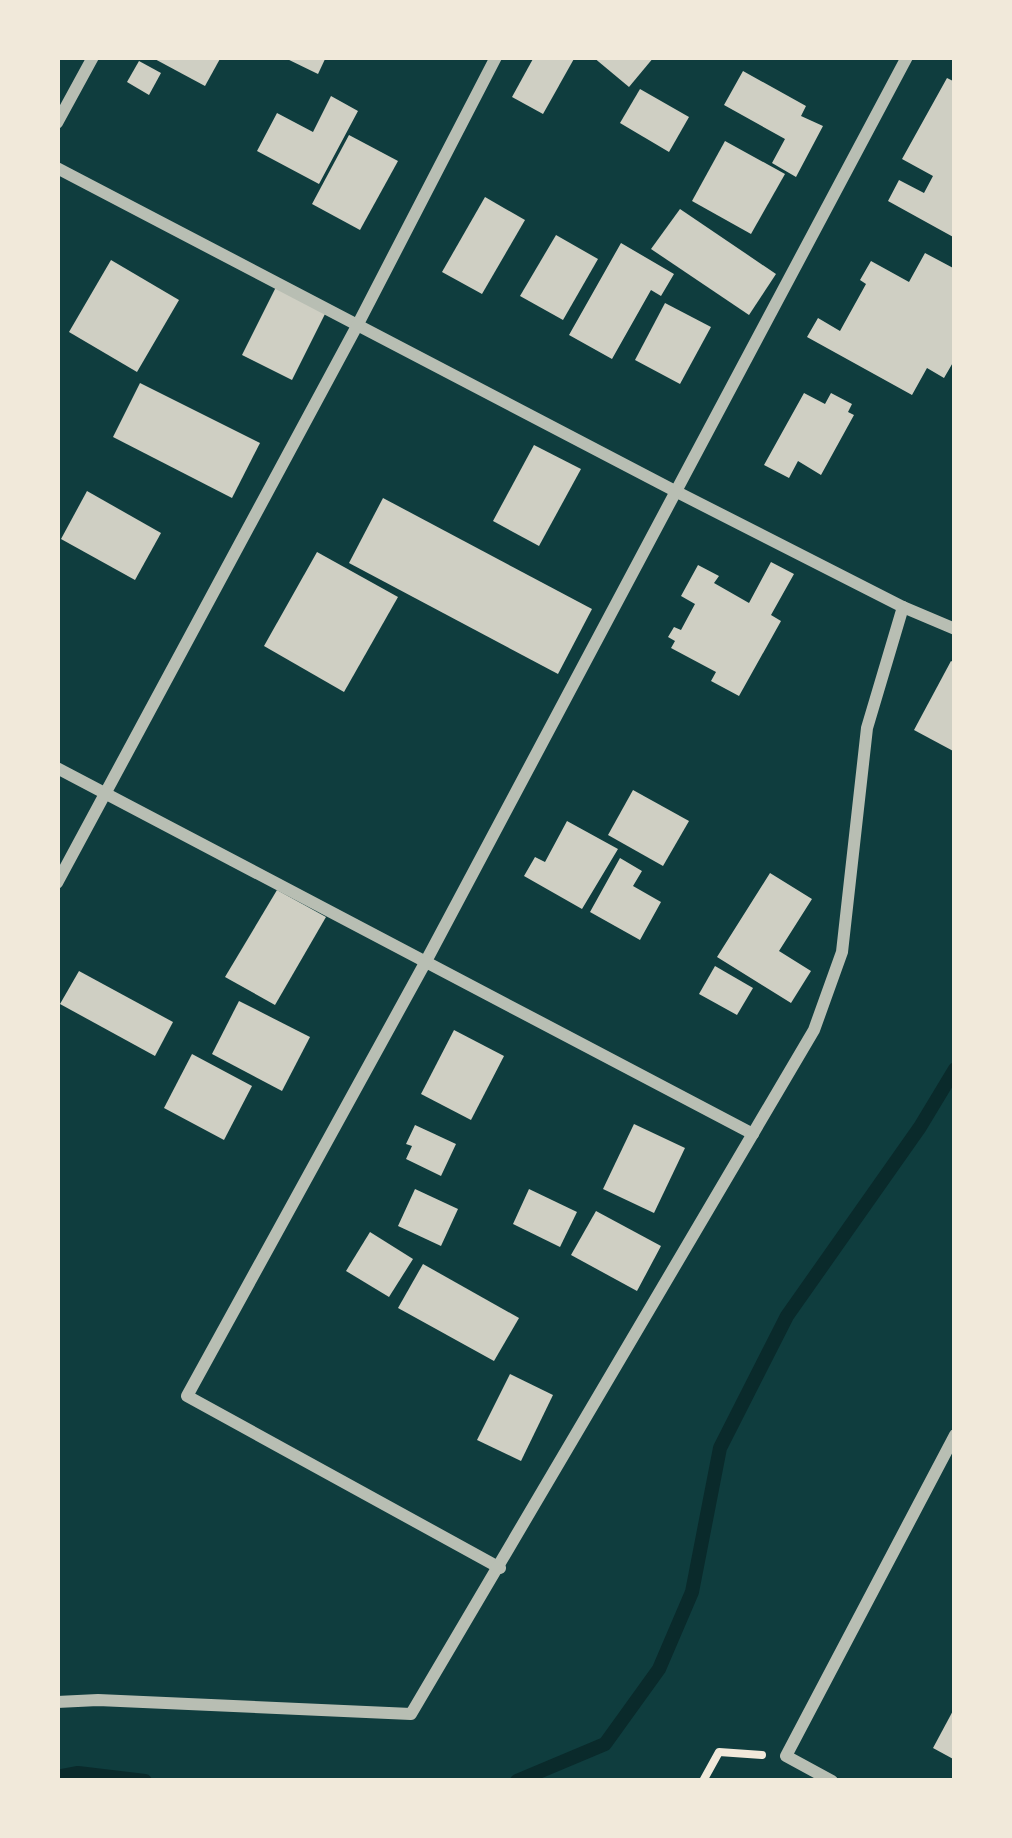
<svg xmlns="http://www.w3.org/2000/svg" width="1012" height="1838" viewBox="0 0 1012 1838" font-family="'Public Sans',sans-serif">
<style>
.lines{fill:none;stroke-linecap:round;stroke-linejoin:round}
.stream{stroke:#0a2a2b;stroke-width:14}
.building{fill:#cfcfc3}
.path{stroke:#f1e9da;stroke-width:8}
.minor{stroke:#b8beb3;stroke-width:12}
</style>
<rect width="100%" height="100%" fill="#0f3d3e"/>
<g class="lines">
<!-- stream -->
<g class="stream">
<polyline points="57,1777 78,1773 145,1781"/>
<polyline points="517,1781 605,1744 659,1669 692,1592 720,1448 787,1316 920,1127 955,1069"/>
</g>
</g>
<!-- building -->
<g class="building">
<polygon points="151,57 221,57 205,86"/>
<polygon points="283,57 326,57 318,74"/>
<polygon points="534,57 575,57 543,114 512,97"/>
<polygon points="593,57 654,57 629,87"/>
<polygon points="139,61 161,73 149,95 127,82"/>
<polygon points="743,71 806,106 801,116 823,126 796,177 772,163 785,139 724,105"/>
<polygon points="947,78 955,82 955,238 888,201 899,180 924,193 933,176 902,159"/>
<polygon points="640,89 689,117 669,152 620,123"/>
<polygon points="331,96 358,111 319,184 257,151 277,113 313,132"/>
<polygon points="349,135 398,161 360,230 312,204"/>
<polygon points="725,141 785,174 751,234 692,201"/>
<polygon points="485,197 525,220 482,294 442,272"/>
<polygon points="680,209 776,274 749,315 651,249"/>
<polygon points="556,235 598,259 563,320 520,296"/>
<polygon points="621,243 674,274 661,296 651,290 612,359 569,335"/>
<polygon points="925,253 955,269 955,359 944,378 927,368 912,395 807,337 818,318 840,331 866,284 860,280 871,261 909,282"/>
<polygon points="111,260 179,300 137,372 69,332"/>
<polygon points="278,283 328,308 292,380 242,355"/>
<polygon points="665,303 711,327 680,384 635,360"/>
<polygon points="140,383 260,443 232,498 113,437"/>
<polygon points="804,393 825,404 831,393 852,404 848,412 854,415 821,475 798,461 789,478 764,465"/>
<polygon points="534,445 581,469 539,546 493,521"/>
<polygon points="87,491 161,533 135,580 61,539"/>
<polygon points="383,498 592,609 558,674 349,563"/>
<polygon points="317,552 398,597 344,692 264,646"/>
<polygon points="771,562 794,574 771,615 781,621 739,696 711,681 716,672 671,648 675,641 668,637 674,627 681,630 695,604 681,596 698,565 719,576 714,583 749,603"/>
<polygon points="951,661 955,663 955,752 914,730"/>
<polygon points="633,790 689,821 663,866 608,835"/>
<polygon points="567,821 618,849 582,909 524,876 535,857 545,862"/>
<polygon points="620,858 642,871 633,886 661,902 640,940 590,912"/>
<polygon points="770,873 812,899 779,951 811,971 791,1003 717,957"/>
<polygon points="277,890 326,917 275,1005 225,977"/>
<polygon points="715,966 753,988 737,1015 699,994"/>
<polygon points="79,971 173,1022 155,1056 60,1004"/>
<polygon points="239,1001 310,1037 282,1091 212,1054"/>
<polygon points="454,1030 504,1056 471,1120 421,1094"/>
<polygon points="192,1054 252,1086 224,1140 164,1108"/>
<polygon points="634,1124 685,1148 654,1213 603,1189"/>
<polygon points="415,1125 456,1144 441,1176 406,1159 412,1146 406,1144"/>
<polygon points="415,1189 458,1209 441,1246 398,1226"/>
<polygon points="529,1189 577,1212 560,1247 513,1224"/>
<polygon points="596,1211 661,1246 637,1291 571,1255"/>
<polygon points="370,1232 413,1259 389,1297 346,1271"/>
<polygon points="423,1264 519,1318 494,1361 398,1308"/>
<polygon points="510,1374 553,1395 521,1461 477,1440"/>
<polygon points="955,1707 955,1760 933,1748"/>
</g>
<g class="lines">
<!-- path -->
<polyline class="path" points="703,1781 719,1752 762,1755"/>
<!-- minor -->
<g class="minor">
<polyline points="57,123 93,57"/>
<polyline points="57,168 677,492 903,607 955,629"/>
<polyline points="57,768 753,1134"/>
<polyline points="57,883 358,324 496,57"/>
<polyline points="500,1568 187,1396 425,963 907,57"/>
<polyline points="57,1702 98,1700 411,1714 814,1030 842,952 867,728 903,607"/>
<polyline points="832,1781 786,1756 955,1435"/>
</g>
</g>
<!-- border -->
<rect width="1012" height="1838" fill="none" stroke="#f1e9da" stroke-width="120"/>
</svg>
